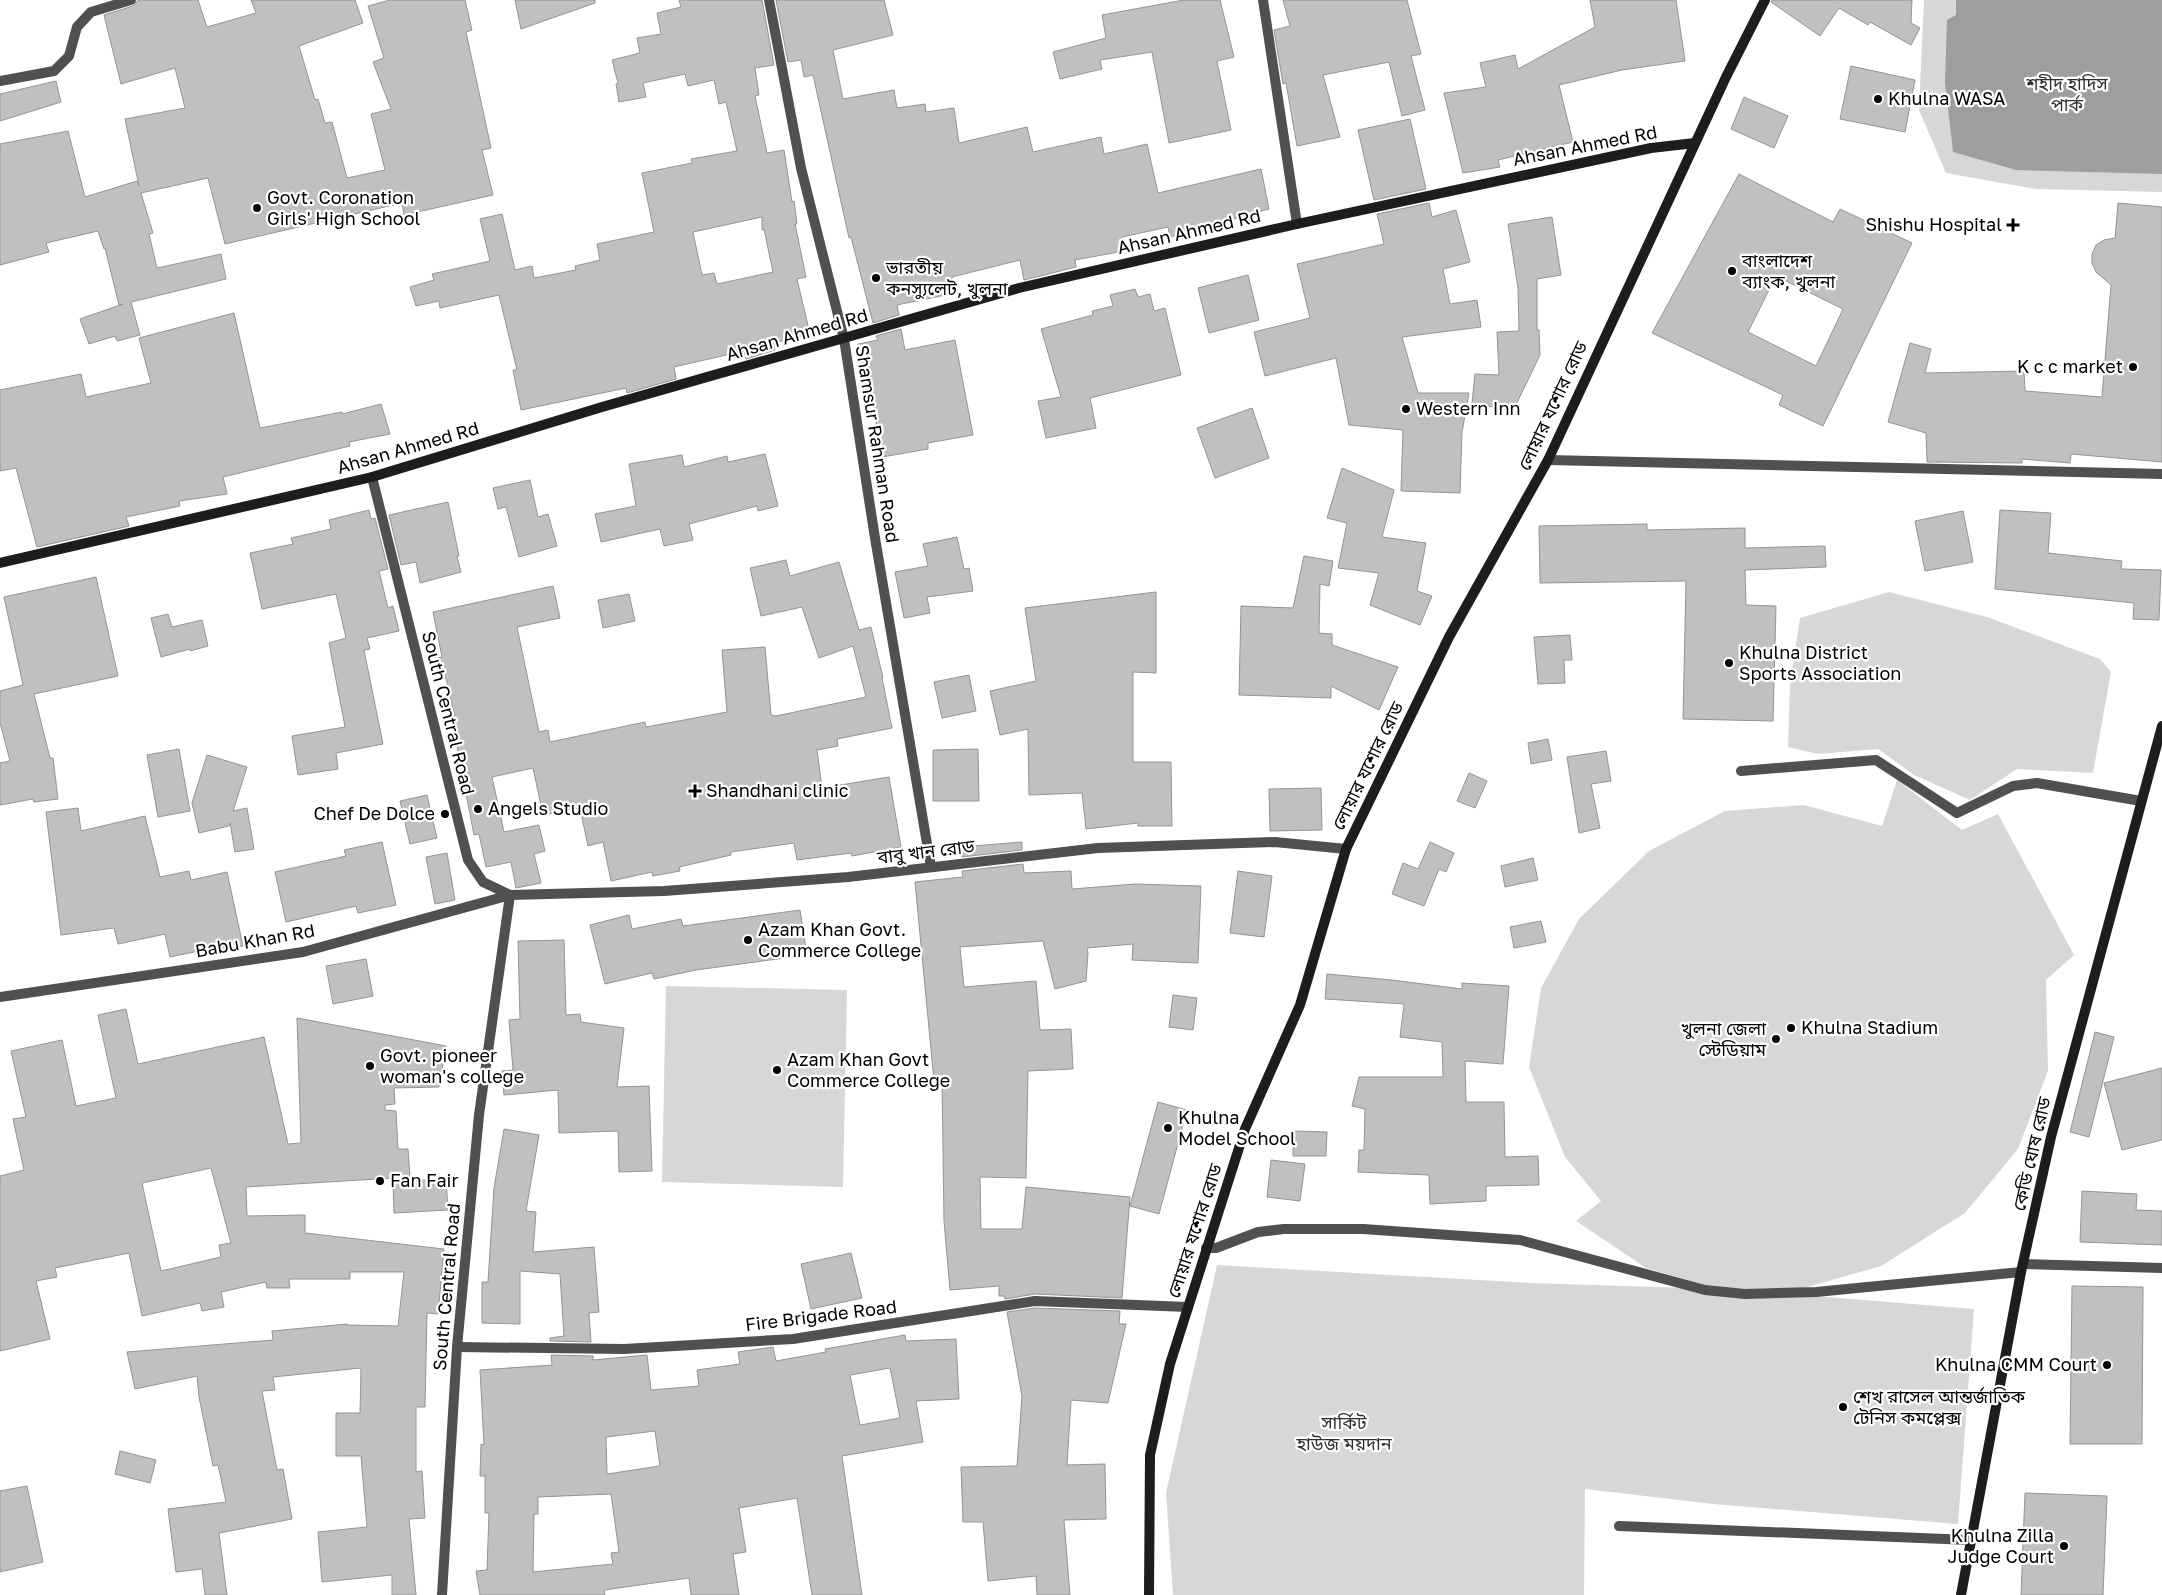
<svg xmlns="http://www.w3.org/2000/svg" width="2162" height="1595" viewBox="0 0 2162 1595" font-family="'Golos Text','Noto Sans Bengali',sans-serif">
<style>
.green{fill:#d7d7d7}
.water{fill:#9e9e9e}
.building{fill:#c0c0c0;stroke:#949494;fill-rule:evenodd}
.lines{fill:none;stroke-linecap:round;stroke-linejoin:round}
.service{stroke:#505050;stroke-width:10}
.minor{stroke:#505050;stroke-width:10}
.tertiary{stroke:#505050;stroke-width:10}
.secondary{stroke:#1d1d1d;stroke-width:10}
.poi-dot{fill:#000;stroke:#fff;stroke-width:2}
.labels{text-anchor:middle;stroke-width:4.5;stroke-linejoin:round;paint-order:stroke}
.park-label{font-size:18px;fill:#2e2e2e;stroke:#fff}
.poi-label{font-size:18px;fill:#000;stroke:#fff;text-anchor:start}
.street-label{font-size:18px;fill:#000;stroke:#fff}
</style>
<rect width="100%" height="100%" fill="#fff"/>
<!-- green -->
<g class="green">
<polygon points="1924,0 2162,0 2162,192 2036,189 1946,173 1919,110"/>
<polygon points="1889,592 1987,617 2100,659 2111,672 2093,773 2017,769 1970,800 1914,775 1878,749 1818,754 1788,747 1790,685 1800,618"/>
<polygon points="1897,780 1962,830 1998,814 2074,955 2046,980 2048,1071 2018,1149 1965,1213 1881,1266 1804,1288 1742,1290 1974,1309 1958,1524 1713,1504 1585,1489 1584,1595 1173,1595 1166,1493 1217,1265 1532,1283 1718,1289 1646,1268 1576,1221 1601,1201 1565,1157 1529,1067 1541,988 1579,919 1649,851 1725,811 1804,805 1882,826"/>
<polygon points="666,986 847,990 843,1187 662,1182"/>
</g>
<!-- water -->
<polygon class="water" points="1956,0 2162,0 2162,174 2016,170 1953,152 1945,83 1947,20 1956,15"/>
<!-- building -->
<g class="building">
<polygon points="138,0 198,0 207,27 256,13 251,0 355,0 363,23 299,46 315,100 318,99 325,123 332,122 347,178 385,170 371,114 391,109 373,62 384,58 368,6 390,0 465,0 472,30 466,32 491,148 482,150 493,195 404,215 402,203 225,244 208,178 141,193 153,233 149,234 157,268 221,254 226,279 131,302 140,335 117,341 115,336 89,344 80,319 123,304 119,305 105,248 104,249 98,231 46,243 49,252 0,265 0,144 68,131 85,197 137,181 139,186 125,119 185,108 175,68 121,84 104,15 133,6"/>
<polygon points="515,0 595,0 595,3 521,29"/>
<path d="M 679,0 L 762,0 L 774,65 L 755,68 L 759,95 L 755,96 L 767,153 L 784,150 L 792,202 L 794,201 L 797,224 L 795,224 L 806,277 L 797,279 L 810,334 L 774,343 L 775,350 L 746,359 L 744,351 L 674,367 L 676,379 L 627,393 L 626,388 L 521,410 L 513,370 L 517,370 L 499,295 L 440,308 L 439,301 L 416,306 L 410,287 L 434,280 L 432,274 L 490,261 L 480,219 L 502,214 L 515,270 L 532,266 L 534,278 L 576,270 L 575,266 L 600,260 L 597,244 L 654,232 L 642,173 L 692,163 L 691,159 L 737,151 L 726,102 L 719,104 L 714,80 L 688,86 L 685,74 L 643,83 L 646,97 L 619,102 L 616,84 L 618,83 L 612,60 L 640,53 L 637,38 L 661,34 L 657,13 L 681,7 ZM 762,217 L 762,230 L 764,229 L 773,272 L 717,284 L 714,273 L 702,275 L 693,232 Z"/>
<polygon points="776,0 884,0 893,35 833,50 843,99 894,90 897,108 925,104 926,112 954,108 959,143 1027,127 1033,152 1101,137 1104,154 1147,144 1158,193 1261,169 1269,209 1170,237 1168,227 1122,237 1124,251 1075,260 1076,267 1024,280 1020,260 952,277 955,293 897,305 899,315 873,323 851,237 849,238 813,75 804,77 801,60 788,62"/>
<polygon points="1184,0 1220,0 1234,57 1217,61 1231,130 1169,143 1152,52 1100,60 1102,69 1060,79 1053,52 1106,38 1102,15"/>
<polygon points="1283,0 1407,0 1421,54 1411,56 1425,110 1402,116 1389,62 1323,75 1340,137 1297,146 1286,83 1283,84 1274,30 1290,26"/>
<polygon points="1590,0 1676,0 1685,61 1622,70 1559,85 1573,142 1498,160 1500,167 1463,173 1444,93 1486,87 1480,63 1515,55 1518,69 1595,27"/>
<polygon points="1772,0 1912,0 1911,23 1920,28 1911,45 1870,22 1868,25 1839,8 1820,36 1771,2"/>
<polygon points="1851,66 1915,80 1905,132 1840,119"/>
<polygon points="56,81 61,102 0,121 0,94"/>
<polygon points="1744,97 1788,116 1774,148 1731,129"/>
<polygon points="1410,119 1426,189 1374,200 1358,130"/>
<path d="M 1739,174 L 1833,222 L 1840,209 L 1912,243 L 1823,426 L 1779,405 L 1783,395 L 1652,333 ZM 1776,276 L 1843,309 L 1816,366 L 1748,332 Z"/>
<polygon points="1429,203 1432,217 1456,210 1470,262 1443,269 1450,304 1477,300 1481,327 1402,337 1418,393 1469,393 1462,432 1460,493 1401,491 1403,430 1349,425 1336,358 1265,376 1254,332 1310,318 1297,264 1384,244 1377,214"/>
<polygon points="2118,203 2162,207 2162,462 2071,454 2070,463 2022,459 2022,463 1927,462 1926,433 1888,422 1910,343 1931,349 1925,373 2024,371 2025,391 2102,397 2111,285 2096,272 2092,263 2092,254 2096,245 2104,240 2115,238"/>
<polygon points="1552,217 1561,275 1537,279 1537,330 1539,330 1540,355 1513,411 1472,403 1475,374 1499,375 1497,332 1519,331 1518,288 1508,224"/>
<polygon points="1248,275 1259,320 1209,333 1198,288"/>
<polygon points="1135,289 1138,297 1150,294 1154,311 1165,308 1181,375 1090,398 1096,428 1046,438 1038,401 1061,397 1041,329 1093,315 1092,311 1113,306 1110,295"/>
<polygon points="234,313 260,428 342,412 342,414 381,404 390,434 349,442 350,446 223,477 227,494 179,501 180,506 126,517 129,526 37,547 16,468 0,471 0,390 81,374 86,397 151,383 139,338"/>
<polygon points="901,329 905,350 955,340 973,435 928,443 928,449 882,457 873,405 871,405 867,379 865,379 858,344 878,340 876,336"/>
<polygon points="1252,408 1269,458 1215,478 1197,428"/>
<polygon points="765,454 778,506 758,511 757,506 689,524 693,540 664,546 660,529 601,542 595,514 636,506 629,464 682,455 684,467 727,456 728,462"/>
<polygon points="1342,468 1394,490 1382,537 1426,543 1417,591 1432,596 1420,625 1370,605 1379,573 1338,568 1347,523 1327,518"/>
<polygon points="530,480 538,517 548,514 557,546 519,557 506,507 498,509 493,488"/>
<polygon points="448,502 459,556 457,556 461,572 420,583 416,562 401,565 389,515"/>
<polygon points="369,510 371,519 375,518 388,569 379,571 388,608 393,606 399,631 367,638 370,649 364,650 383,744 336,753 338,769 298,775 292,736 345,727 329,643 346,638 336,594 262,609 250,553 293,544 291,538 331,529 329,520"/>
<polygon points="2000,510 2051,513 2048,553 2122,561 2121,569 2161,570 2159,620 2133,619 2134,603 1995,589"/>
<polygon points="1963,511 1973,562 1925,571 1915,521"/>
<polygon points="1647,524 1647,530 1745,528 1745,548 1825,546 1826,567 1745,570 1746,605 1776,606 1773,721 1683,719 1686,581 1540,583 1539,526"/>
<polygon points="957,537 964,569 969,568 973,591 927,597 930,613 904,618 895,572 928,566 923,544"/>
<polygon points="1304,556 1333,561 1329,586 1320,584 1319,633 1332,634 1332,645 1398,667 1379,710 1331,686 1331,698 1239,695 1241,606 1293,608"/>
<polygon points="786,560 790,576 839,562 859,630 871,627 883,678 882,678 892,728 837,739 838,746 817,750 822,788 889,777 901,847 852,856 851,853 797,860 794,843 731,852 731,855 679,867 680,871 653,876 652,872 611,881 603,842 588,846 580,808 543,815 533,768 492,777 504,832 539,825 545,851 534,854 541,883 516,888 511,862 486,867 479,834 474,835 456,741 460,740 446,678 441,679 436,658 442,657 433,612 553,586 560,618 517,627 539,732 548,730 550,742 645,722 646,727 727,712 722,650 765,647 771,715 776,716 866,697 853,646 819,658 802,607 761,616 750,568"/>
<polygon points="96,577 118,676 34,694 50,758 53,758 58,799 34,802 33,799 0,805 0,763 10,761 0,723 0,691 23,685 4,597"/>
<polygon points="1156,592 1156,673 1133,672 1133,762 1171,762 1172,826 1138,826 1138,823 1086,829 1082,793 1029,795 1028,729 1000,735 990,691 1036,681 1025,608"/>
<polygon points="629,594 635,621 603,628 598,600"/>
<polygon points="168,614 172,627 202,620 208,646 190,651 190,649 161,657 151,618"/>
<polygon points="1570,635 1572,660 1564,660 1565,683 1538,684 1534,637"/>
<polygon points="969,675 976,711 942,718 934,682"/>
<polygon points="1548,739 1552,760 1531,764 1528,743"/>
<polygon points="179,749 190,811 158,817 147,755"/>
<polygon points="978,749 979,801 933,801 933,750"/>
<polygon points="1606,751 1611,781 1591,784 1600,828 1579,833 1567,757"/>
<polygon points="207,755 247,767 233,811 247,808 254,849 235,852 230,823 229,826 199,833 192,803"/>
<polygon points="1469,773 1487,781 1475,808 1457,801"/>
<polygon points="1321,788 1322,830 1270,831 1269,789"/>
<polygon points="427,795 437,838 410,844 400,801"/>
<polygon points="78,808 81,831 145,816 160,877 189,871 191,880 227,872 243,946 214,952 213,948 170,957 165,934 118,944 114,928 61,935 46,812"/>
<polygon points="382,842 396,905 358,913 356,906 286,922 275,872 346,856 344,850"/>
<polygon points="1022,842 1022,850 962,857 961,847"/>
<polygon points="1430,842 1454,853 1446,872 1439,869 1424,906 1392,894 1403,863 1418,869"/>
<polygon points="447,853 455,900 435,904 426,857"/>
<polygon points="1533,858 1538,880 1505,887 1501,866"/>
<polygon points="1023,864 1024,873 1071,871 1072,889 1135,884 1201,886 1198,963 1132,960 1133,944 1087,948 1088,953 1086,981 1055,989 1043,941 960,947 964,987 1036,981 1040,1030 1071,1029 1073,1069 1028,1071 1026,1178 980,1177 981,1229 1022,1229 1026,1187 1130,1197 1122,1298 1035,1294 1005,1299 1004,1296 999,1296 999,1286 950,1290 944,1221 942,1081 934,1081 915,882 963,877 962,871"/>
<polygon points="1238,871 1272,876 1264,937 1230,933"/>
<polygon points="800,910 807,955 696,970 654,979 652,973 605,984 590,925 629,915 632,929 681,919 683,926"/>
<polygon points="1541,921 1546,942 1514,948 1510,927"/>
<polygon points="564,940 566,1015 580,1014 581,1022 624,1028 617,1087 649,1086 652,1171 619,1172 618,1131 559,1133 558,1090 504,1095 502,1071 513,1070 509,1020 520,1019 518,941"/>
<polygon points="366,959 373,996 333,1004 326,966"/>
<polygon points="1327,974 1392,980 1462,989 1462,983 1509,986 1503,1064 1465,1061 1466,1102 1504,1102 1505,1157 1538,1156 1539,1185 1486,1186 1486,1201 1430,1204 1429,1175 1358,1172 1359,1150 1364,1150 1365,1109 1352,1106 1359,1077 1443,1077 1442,1042 1400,1037 1404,1004 1325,999"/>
<polygon points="1173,995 1197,998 1193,1030 1169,1027"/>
<path d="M 126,1009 L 138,1064 L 264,1037 L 288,1144 L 301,1143 L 297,1018 L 446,1046 L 439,1087 L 394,1088 L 395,1104 L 385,1105 L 385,1110 L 396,1111 L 398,1149 L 408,1149 L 410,1177 L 246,1187 L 247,1216 L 305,1215 L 305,1233 L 444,1249 L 438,1314 L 427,1313 L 425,1407 L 416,1407 L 416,1472 L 422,1471 L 425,1518 L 409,1519 L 416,1595 L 392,1595 L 392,1575 L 322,1582 L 318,1532 L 367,1527 L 361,1456 L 336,1456 L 336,1413 L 360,1413 L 361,1368 L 273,1377 L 275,1390 L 262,1391 L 277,1470 L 283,1469 L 292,1519 L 219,1533 L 227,1595 L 205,1595 L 202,1569 L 176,1572 L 168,1509 L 226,1502 L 218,1465 L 213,1466 L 199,1397 L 197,1376 L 135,1389 L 127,1352 L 273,1340 L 272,1331 L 347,1324 L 347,1325 L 398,1326 L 404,1272 L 350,1272 L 350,1279 L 289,1279 L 290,1288 L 267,1288 L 266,1282 L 221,1292 L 224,1307 L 202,1311 L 200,1303 L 142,1316 L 129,1253 L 55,1268 L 57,1277 L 36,1281 L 50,1339 L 0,1351 L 0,1176 L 24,1170 L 13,1119 L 26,1117 L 11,1051 L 62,1040 L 76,1106 L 116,1098 L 98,1015 ZM 211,1168 L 231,1243 L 219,1245 L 221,1257 L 161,1271 L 142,1183 Z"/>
<polygon points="2095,1032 2114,1037 2089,1137 2070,1132"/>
<polygon points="2162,1068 2162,1140 2122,1150 2104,1083"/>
<polygon points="1158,1102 1187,1110 1159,1214 1130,1206"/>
<polygon points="504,1129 539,1135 526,1211 536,1212 533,1252 594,1247 599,1312 589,1313 591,1342 550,1341 550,1338 564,1336 560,1274 520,1271 520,1324 482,1323 482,1282 488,1282 494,1188"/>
<polygon points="1293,1131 1327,1132 1326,1156 1293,1156"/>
<polygon points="1271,1160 1305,1164 1300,1201 1267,1197"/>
<polygon points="446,1179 448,1210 394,1213 393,1182"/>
<polygon points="2082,1191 2137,1194 2136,1210 2162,1211 2162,1245 2080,1242"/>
<polygon points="851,1253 862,1298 811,1309 801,1264"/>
<polygon points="2072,1286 2143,1287 2142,1444 2070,1444"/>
<polygon points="1035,1308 1120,1311 1119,1324 1126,1324 1108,1403 1071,1400 1067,1465 1105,1464 1106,1519 1064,1520 1070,1595 1037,1595 1036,1576 988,1581 983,1522 963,1522 961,1467 1017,1466 1022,1396 1007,1312"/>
<path d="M 905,1335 L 906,1341 L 956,1339 L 959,1399 L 916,1401 L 923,1442 L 842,1456 L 862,1595 L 812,1595 L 797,1498 L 739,1508 L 746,1552 L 733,1554 L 739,1595 L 691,1595 L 689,1578 L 604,1590 L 605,1595 L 480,1595 L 476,1571 L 487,1570 L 489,1513 L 485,1513 L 485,1476 L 480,1476 L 481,1444 L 484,1445 L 480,1370 L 552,1365 L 551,1355 L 593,1356 L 593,1360 L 647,1355 L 651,1390 L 699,1386 L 697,1370 L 740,1364 L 738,1352 L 773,1347 L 776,1361 L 826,1352 L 825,1349 ZM 890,1368 L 900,1418 L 860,1425 L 850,1375 ZM 655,1431 L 660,1466 L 607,1474 L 606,1437 ZM 611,1494 L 619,1552 L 611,1553 L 613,1564 L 533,1572 L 534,1514 L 538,1514 L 538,1497 Z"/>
<polygon points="120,1451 156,1460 150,1483 115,1474"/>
<polygon points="27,1486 43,1562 0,1572 0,1491"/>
<polygon points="2025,1493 2107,1496 2103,1595 2021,1595"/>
</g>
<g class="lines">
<!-- service -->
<g class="service">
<polyline points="1741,771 1876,760 1957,813 2013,786 2037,783 2141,801"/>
<polyline points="1619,1526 1970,1540"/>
</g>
<!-- minor -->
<g class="minor">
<polyline points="1263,0 1297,224"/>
<polyline points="0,81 54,71 69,56 77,27 91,12 131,0"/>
<polyline points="1206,1248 1216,1248 1258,1232 1284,1229 1363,1229 1520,1240 1705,1290 1745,1294 1816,1292 2021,1272"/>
<polyline points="457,1347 624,1349 793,1339 1035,1301 1188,1307"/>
</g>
<!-- tertiary -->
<g class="tertiary">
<polyline points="769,0 801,168 844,339 875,538 931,867"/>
<polyline points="1548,460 2162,474"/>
<polyline points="372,477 468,860 483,882 510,895"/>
<polyline points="0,997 303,952 510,895 664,891 848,877 1098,848 1275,842 1346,849"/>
<polyline points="2023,1264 2162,1268"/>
<polyline points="442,1595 457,1347 479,1115 510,895"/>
</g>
<!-- secondary -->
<g class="secondary">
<polyline points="0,563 372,477 602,407 1019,288 1297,224 1651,148 1695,143"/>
<polyline points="1149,1595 1150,1455 1170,1364 1245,1129 1300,1005 1346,849 1449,637 1548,460 1726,77 1765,0"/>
<polyline points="1961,1595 2021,1272 2051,1137 2162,726"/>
</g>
</g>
<!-- markers -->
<g class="poi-dot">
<circle cx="1878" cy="99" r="5"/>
<circle cx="257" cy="208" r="5"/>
<path d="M2010.5 217.5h5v5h5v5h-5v5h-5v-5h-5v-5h5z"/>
<circle cx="1732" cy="271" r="5"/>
<circle cx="876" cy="278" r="5"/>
<circle cx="2133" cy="367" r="5"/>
<circle cx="1406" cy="409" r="5"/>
<circle cx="1729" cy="663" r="5"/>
<path d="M692.5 783.5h5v5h5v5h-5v5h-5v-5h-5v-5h5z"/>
<circle cx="478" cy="809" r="5"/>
<circle cx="445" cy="814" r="5"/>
<circle cx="748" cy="940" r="5"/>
<circle cx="1791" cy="1028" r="5"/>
<circle cx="1776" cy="1039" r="5"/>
<circle cx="370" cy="1066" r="5"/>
<circle cx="777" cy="1070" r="5"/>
<circle cx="1168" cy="1128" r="5"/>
<circle cx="380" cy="1181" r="5"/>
<circle cx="2107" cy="1365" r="5"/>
<circle cx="1843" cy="1407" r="5"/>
<circle cx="2064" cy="1546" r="5"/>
</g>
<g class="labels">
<!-- park labels -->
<g class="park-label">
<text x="2067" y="90">শহীদ হাদিস<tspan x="2067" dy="21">পার্ক</tspan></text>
<text x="1344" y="1429">সার্কিট<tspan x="1344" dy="21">হাউজ ময়দান</tspan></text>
</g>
<!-- poi labels -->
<g class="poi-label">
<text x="1888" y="105">Khulna WASA</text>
<text x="267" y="204">Govt. Coronation<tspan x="267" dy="21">Girls' High School</tspan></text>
<text x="2002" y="231" text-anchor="end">Shishu Hospital</text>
<text x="1742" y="267">বাংলাদেশ<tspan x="1742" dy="21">ব্যাংক, খুলনা</tspan></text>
<text x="886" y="274">ভারতীয়<tspan x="886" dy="21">কনস্যুলেট, খুলনা</tspan></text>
<text x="2123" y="373" text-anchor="end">K c c market</text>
<text x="1416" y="415">Western Inn</text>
<text x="1739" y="659">Khulna District<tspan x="1739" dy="21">Sports Association</tspan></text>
<text x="706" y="797">Shandhani clinic</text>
<text x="488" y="815">Angels Studio</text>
<text x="435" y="820" text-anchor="end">Chef De Dolce</text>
<text x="758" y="936">Azam Khan Govt.<tspan x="758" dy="21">Commerce College</tspan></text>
<text x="1801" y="1034">Khulna Stadium</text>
<text x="1766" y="1035" text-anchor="end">খুলনা জেলা<tspan x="1766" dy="21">স্টেডিয়াম</tspan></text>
<text x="380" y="1062">Govt. pioneer<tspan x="380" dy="21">woman's college</tspan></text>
<text x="787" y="1066">Azam Khan Govt<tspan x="787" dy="21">Commerce College</tspan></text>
<text x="1178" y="1124">Khulna<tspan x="1178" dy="21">Model School</tspan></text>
<text x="390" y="1187">Fan Fair</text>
<text x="2097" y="1371" text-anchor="end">Khulna CMM Court</text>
<text x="1853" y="1403">শেখ রাসেল আন্তর্জাতিক<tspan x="1853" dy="21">টেনিস কমপ্লেক্স</tspan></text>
<text x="2054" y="1542" text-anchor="end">Khulna Zilla<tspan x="2054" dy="21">Judge Court</tspan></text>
</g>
<!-- street labels -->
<g class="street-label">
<text transform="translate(1585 146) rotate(-11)" y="6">Ahsan Ahmed Rd</text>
<text transform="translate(1189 232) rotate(-13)" y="6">Ahsan Ahmed Rd</text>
<text transform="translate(797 335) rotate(-16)" y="6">Ahsan Ahmed Rd</text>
<text transform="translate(1553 406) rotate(-65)" y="6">লোয়ার যশোর রোড</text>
<text transform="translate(877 444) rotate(81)" y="6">Shamsur Rahman Road</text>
<text transform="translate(408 448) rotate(-16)" y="6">Ahsan Ahmed Rd</text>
<text transform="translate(448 713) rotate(76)" y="6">South Central Road</text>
<text transform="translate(1368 766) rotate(-64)" y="6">লোয়ার যশোর রোড</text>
<text transform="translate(926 852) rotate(-7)" y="6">বাবু খান রোড</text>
<text transform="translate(255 941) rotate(-10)" y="6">Babu Khan Rd</text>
<text transform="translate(2032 1154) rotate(-77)" y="6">কেডি ঘোষ রোড</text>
<text transform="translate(1195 1231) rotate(-72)" y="6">লোয়ার যশোর রোড</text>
<text transform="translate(447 1287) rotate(-85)" y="6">South Central Road</text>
<text transform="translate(821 1316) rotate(-7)" y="6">Fire Brigade Road</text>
</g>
</g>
</svg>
